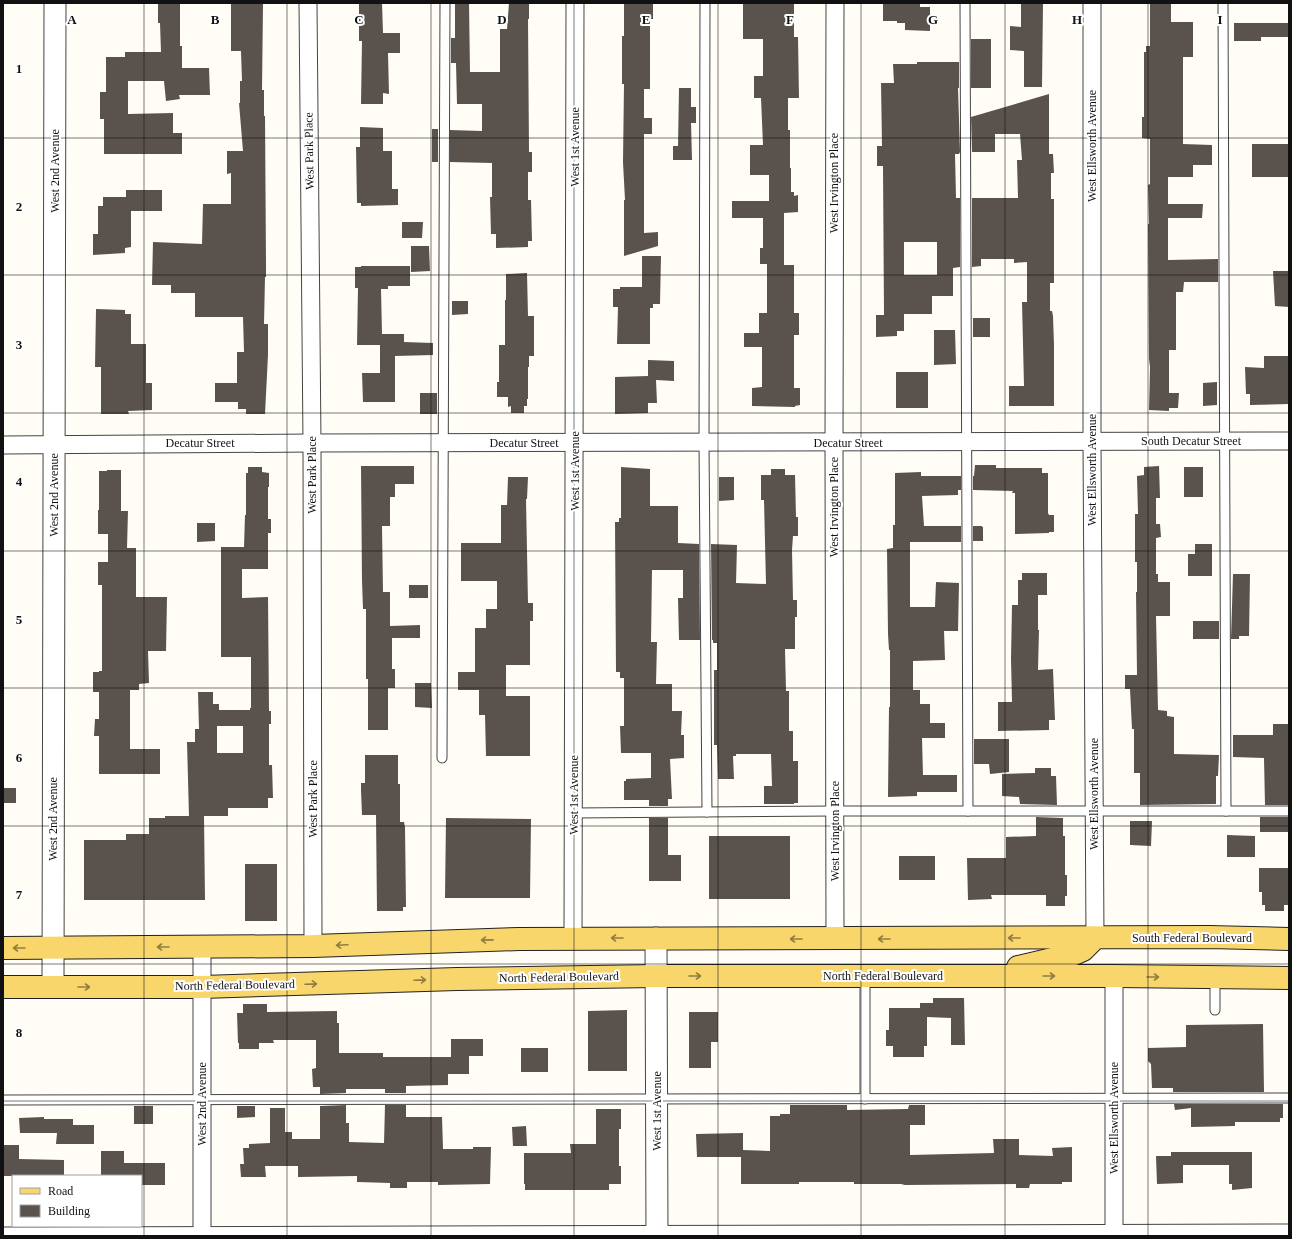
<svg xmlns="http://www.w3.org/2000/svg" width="1292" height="1239" viewBox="0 0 1292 1239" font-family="Georgia,serif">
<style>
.building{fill:#5a524d;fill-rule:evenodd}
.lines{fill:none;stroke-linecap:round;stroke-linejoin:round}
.service-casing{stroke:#444;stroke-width:11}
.minor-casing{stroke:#444;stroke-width:19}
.tertiary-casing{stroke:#444;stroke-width:23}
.primary-casing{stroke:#222;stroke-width:24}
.service{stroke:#fff;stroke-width:9}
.minor{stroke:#fff;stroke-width:17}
.tertiary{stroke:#fff;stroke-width:21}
.primary{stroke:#f9d66b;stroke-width:22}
.oneway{stroke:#917d42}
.grid{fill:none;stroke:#111;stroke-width:1;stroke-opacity:0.55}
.labels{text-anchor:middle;stroke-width:4;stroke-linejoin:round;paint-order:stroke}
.street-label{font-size:12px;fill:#111;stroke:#fff}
.grid-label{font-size:13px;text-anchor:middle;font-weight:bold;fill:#111;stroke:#fff;stroke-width:4;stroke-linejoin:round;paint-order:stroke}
</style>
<rect width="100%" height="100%" fill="#fffdf5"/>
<!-- building -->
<g class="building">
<polygon points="158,3 180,3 180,46 182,46 182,68 209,68 210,95 179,95 180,99 166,101 164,81 128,81 128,114 173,113 173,133 182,133 182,154 104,154 104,119 100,119 100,92 106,92 106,57 125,57 125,52 161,52 160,23 158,23"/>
<polygon points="231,3 263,3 262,90 264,90 264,116 265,116 266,264 266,277 265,277 264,324 268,324 268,355 265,414 246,414 246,409 238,409 238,402 215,402 215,383 237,383 237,352 244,352 243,317 195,317 195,293 171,293 171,285 152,285 153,242 202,244 203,204 231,204 231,173 227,174 227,151 243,151 239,103 240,103 240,81 242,81 241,51 231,51"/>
<polygon points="359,3 382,3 383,33 400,33 400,53 388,53 389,94 383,93 383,104 361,104 362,41 359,41"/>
<polygon points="455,3 469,3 470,72 500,72 500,29 507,29 509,3 529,3 529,19 528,19 529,152 532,152 532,172 528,172 528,200 531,200 532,241 528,241 528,247 496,248 496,234 491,234 490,197 492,197 492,163 450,162 450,130 482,131 482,104 457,104 456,63 451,63 451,38 455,38"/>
<polygon points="624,3 653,3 653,19 650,19 650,89 644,89 644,118 652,118 652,134 644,134 644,233 658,232 658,246 624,256 624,200 625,200 623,162 624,84 622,84 622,36 624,36"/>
<polygon points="743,3 794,3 794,37 798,37 799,98 788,98 788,130 790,130 790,168 791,168 791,192 794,192 794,196 798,195 798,212 784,213 784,265 794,265 794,313 799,313 799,335 794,335 794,388 800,388 800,405 795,406 795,407 752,406 752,388 762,387 762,347 744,347 744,333 759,333 759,313 767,313 767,264 760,264 760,248 763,248 763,218 732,218 732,201 769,201 769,175 750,175 750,145 763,145 761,98 754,98 754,76 763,76 763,39 743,39"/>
<polygon points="883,3 920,3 920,7 930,7 930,31 905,30 905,23 897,23 897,21 883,21"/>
<polygon points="1021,3 1043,3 1042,87 1024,87 1024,51 1010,50 1010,26 1021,27"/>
<polygon points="1150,3 1171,3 1171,22 1193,22 1193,57 1183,57 1183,144 1212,145 1212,165 1193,165 1193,177 1168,177 1168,204 1203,204 1202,218 1168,218 1168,260 1218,259 1218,282 1184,282 1183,292 1176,292 1176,350 1169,350 1169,393 1179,393 1178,408 1169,408 1169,411 1149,410 1150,367 1149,359 1148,224 1149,224 1148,185 1150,184 1150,139 1142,138 1142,117 1144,117 1144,52 1146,52 1146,46 1150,46"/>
<polygon points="1234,23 1289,23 1289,37 1261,37 1261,41 1234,41"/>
<rect x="971" y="39" width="20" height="49"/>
<path d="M 917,62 L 959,62 L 959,88 L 958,88 L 960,152 L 959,154 L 955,154 L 956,198 L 960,198 L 960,267 L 953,268 L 953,296 L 932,296 L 932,314 L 904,314 L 904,331 L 897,331 L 897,336 L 876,337 L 876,315 L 884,315 L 883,166 L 877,166 L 877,146 L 882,146 L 881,83 L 894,83 L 893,64 L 917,64 ZM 904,242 L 937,242 L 937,275 L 904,275 Z"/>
<polygon points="679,88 691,88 691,107 696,107 696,123 691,123 692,160 673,160 673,146 678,146"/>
<polygon points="1049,94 1049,154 1053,154 1054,173 1051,173 1051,199 1054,199 1054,283 1050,283 1050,311 1052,311 1053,316 1054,345 1054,406 1009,406 1009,386 1024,386 1022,302 1027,302 1027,262 1014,263 1014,259 981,259 981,266 972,267 972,198 1018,198 1017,160 1022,160 1020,134 995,134 995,152 972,152 971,117"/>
<polygon points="360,127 383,128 383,151 392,151 392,189 398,189 398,205 361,206 361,203 357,203 356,147 360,147"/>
<rect x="432" y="129" width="6" height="33"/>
<rect x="1252" y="144" width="37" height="33"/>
<polygon points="126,190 162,190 162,211 131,211 131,247 125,248 125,253 93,255 93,234 98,234 98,206 103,206 103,197 126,197"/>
<polygon points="402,222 423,222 422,238 402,238"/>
<polygon points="411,246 429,246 430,271 411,272"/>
<polygon points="642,256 661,256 660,304 653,304 653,308 650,308 650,344 617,344 618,307 613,307 613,289 620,289 620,287 642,287"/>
<polygon points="361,266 410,266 410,286 388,286 388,289 381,289 382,334 404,334 404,342 433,343 433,355 395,356 395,402 363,402 362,373 380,373 380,345 357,345 358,288 355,288 355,267 361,267"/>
<polygon points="1273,271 1289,271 1289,307 1275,306"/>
<polygon points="527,273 528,316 534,316 534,356 529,356 529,367 528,367 528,399 527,399 527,406 524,406 524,413 511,413 511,406 508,407 508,397 497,397 497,382 499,382 499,345 505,345 505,300 506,300 506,274"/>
<polygon points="452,301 468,301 468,314 452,315"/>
<polygon points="96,309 125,310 125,314 131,314 131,344 146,344 146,383 152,383 152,410 128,411 129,414 101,414 101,367 95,367"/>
<rect x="973" y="318" width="17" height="19"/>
<polygon points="934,330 955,330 956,364 934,365"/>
<polygon points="1264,356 1289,356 1289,404 1250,405 1250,394 1246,394 1245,367 1264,368"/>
<polygon points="648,360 674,361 674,381 656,380 657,403 648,403 648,413 615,414 615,377 648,376"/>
<rect x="896" y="372" width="32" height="36"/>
<polygon points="1217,382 1217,405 1203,406 1203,383"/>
<rect x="420" y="393" width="17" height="21"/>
<polygon points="975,465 996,465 996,468 1042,468 1042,473 1048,473 1048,513 1049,515 1054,515 1054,532 1049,532 1049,533 1015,534 1015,493 1012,493 1013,491 973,490 973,476 974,476"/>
<polygon points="361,466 414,466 414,484 395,484 395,497 390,497 390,526 382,526 383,592 390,592 390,626 420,625 420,638 392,638 392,669 395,669 395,688 388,688 388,730 368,730 368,679 366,679 366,609 363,609 362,581"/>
<polygon points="1159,466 1160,498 1156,498 1156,524 1160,524 1161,537 1156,538 1156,574 1158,574 1158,582 1170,582 1170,616 1156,616 1158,710 1167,711 1167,716 1174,717 1174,754 1219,755 1218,776 1216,776 1216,804 1140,805 1140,773 1134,773 1134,729 1132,729 1130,689 1125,689 1125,675 1137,675 1136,592 1137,592 1137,562 1135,562 1135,514 1138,514 1137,476 1144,475 1144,467"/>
<path d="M 248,467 L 262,467 L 262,472 L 269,473 L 269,487 L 268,487 L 268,519 L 271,519 L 271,533 L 268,533 L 268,569 L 242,569 L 242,598 L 268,597 L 269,711 L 271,711 L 271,724 L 269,724 L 269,765 L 272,765 L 273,798 L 268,798 L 268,808 L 228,808 L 228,816 L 204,816 L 205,900 L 84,900 L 84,840 L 126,840 L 126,834 L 149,834 L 149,818 L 165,818 L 165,816 L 189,816 L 187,742 L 195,742 L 195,729 L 199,729 L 198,692 L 213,692 L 213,704 L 219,704 L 219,710 L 250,710 L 250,708 L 251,708 L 251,657 L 221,657 L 221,547 L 244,547 L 245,515 L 246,515 L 246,473 L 248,473 ZM 217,726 L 243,726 L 243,753 L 217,753 Z"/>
<polygon points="621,467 650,469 650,506 678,506 678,543 699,544 700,640 679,640 678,598 683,598 683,570 652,570 651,642 657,642 656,684 672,684 672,711 682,711 681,735 684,735 684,758 670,759 672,799 668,799 668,806 649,806 649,800 624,800 624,781 626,781 626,779 651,778 651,753 621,753 620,726 624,726 624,678 620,678 620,672 616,672 615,522 619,522 619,518 621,518"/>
<rect x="1184" y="467" width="19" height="30"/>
<polygon points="771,469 785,469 785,475 795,475 796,517 798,517 798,536 793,536 792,550 793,600 797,600 797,617 795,617 795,649 785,649 786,691 789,691 789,731 793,731 793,761 798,761 798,803 794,803 794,804 764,804 764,786 772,786 771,754 736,754 736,756 733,756 734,779 718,779 717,745 714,745 714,670 717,670 717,643 713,643 713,640 712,640 711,544 737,545 736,583 766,584 764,500 761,500 761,475 771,475"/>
<polygon points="107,470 121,470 121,511 128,511 127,548 136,548 136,597 167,597 166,651 148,651 149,683 139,684 139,690 130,690 130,749 160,749 160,774 99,774 99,736 94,736 95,719 99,719 99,692 93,692 93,672 99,672 99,671 102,671 102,585 98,585 98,562 108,562 108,534 98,534 98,510 99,510 99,471 107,471"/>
<polygon points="921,472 921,476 961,476 961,490 958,490 958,495 922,496 924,526 961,526 961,542 910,542 910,607 935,607 936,582 959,583 958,631 944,631 945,660 913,661 913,690 920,690 920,704 930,704 930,723 945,723 945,738 922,738 923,775 957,775 957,792 917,792 917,796 888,797 889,707 890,707 890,650 889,650 888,634 887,549 893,548 893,525 895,525 895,473"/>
<polygon points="508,477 528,477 527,499 526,499 528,603 533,603 533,621 530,621 530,665 506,665 506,696 530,696 530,756 486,756 485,715 479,715 479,690 458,690 458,672 475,672 475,628 486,628 486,609 497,609 497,581 461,581 461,543 501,543 501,505 507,505"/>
<polygon points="719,477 734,477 734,500 719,501"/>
<polygon points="197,523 215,523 215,541 197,542"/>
<polygon points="973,526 982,526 982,527 983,527 983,541 973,541"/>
<polygon points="1195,544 1212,544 1212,576 1188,576 1188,554 1195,554"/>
<polygon points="1022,573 1047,573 1047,595 1038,595 1038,630 1039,630 1038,670 1053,669 1055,720 1049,720 1049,730 998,731 998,702 1012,702 1011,659 1012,605 1018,605 1018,580 1022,580"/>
<polygon points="1233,574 1250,574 1249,636 1239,636 1239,639 1231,639"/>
<rect x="409" y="585" width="19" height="13"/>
<rect x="1193" y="621" width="26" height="18"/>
<polygon points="415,683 431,683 432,708 415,707"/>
<polygon points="1273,724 1289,724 1288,805 1265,805 1264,758 1233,757 1233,735 1273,735"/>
<polygon points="974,739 1009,739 1009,772 990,774 989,764 974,764"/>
<polygon points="365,755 398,755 398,784 400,784 400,822 404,822 405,827 406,907 403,907 403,911 377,911 376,815 362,815 361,790 361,783 365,783"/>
<polygon points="1035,768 1051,768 1051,776 1056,776 1057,805 1020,804 1019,797 1002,796 1002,774 1035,773"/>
<rect x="3" y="788" width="13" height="15"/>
<polygon points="1036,817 1063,818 1063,836 1065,836 1065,875 1067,875 1067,896 1065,896 1065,906 1046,906 1046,895 991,895 992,899 968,900 967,858 1006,858 1006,837 1036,836"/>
<rect x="1260" y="817" width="29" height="15"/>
<polygon points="446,818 531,819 530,898 445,898"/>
<polygon points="649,818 668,818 668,855 681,855 681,881 649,881"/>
<polygon points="1130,821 1152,821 1151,846 1130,845"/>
<polygon points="1227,835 1255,836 1255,857 1227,857"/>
<rect x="709" y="836" width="81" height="63"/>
<rect x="899" y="856" width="36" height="24"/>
<rect x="245" y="864" width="32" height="57"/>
<polygon points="1259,868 1289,868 1289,905 1284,905 1284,911 1265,911 1265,905 1262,905 1262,892 1259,892"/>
<polygon points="933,998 964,998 965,1045 951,1045 951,1018 927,1017 927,1046 924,1046 924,1057 893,1057 893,1046 886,1046 886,1030 889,1030 889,1008 920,1008 920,1003 933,1003"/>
<polygon points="243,1004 267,1004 267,1012 337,1011 337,1023 339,1023 339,1053 383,1053 383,1057 451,1057 451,1039 483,1039 483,1056 469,1056 469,1074 448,1074 448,1085 406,1086 406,1093 385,1093 385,1089 346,1089 346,1093 320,1094 320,1087 313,1087 312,1069 316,1068 316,1040 273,1040 274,1043 259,1043 259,1049 239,1049 239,1043 238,1043 237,1013 243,1013"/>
<polygon points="627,1010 627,1071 588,1071 588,1011"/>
<polygon points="689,1012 718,1012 718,1042 711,1042 711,1068 689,1068"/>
<polygon points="1263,1024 1264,1092 1173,1092 1173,1088 1152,1088 1151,1064 1148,1061 1148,1048 1186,1047 1186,1025"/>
<rect x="521" y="1048" width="27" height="24"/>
<polygon points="1174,1104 1283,1104 1283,1118 1280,1118 1280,1122 1235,1122 1235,1126 1191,1127 1191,1108 1175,1110"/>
<polygon points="346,1105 346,1123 349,1123 349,1142 384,1143 385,1105 406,1105 406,1117 442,1117 443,1149 473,1149 473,1147 491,1147 490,1184 438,1185 438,1182 407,1182 407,1188 390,1188 390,1183 357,1182 357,1176 298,1177 298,1166 265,1166 266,1177 241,1177 240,1164 244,1164 243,1148 249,1148 249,1144 270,1143 270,1108 285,1108 285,1132 292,1132 292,1139 320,1139 320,1106"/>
<polygon points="790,1105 847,1105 847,1110 908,1109 909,1105 925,1105 925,1125 910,1125 910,1155 994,1153 993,1139 1019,1139 1019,1155 1053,1156 1052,1148 1072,1147 1072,1182 1062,1182 1062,1184 1030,1184 1029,1188 1016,1188 1016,1184 905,1185 901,1184 854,1184 854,1182 799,1182 799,1184 741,1184 741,1157 697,1157 696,1134 743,1133 743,1150 770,1151 770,1116 780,1116 780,1114 790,1114"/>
<rect x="134" y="1106" width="19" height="18"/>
<polygon points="237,1106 255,1106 255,1117 237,1118"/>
<polygon points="596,1109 621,1109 621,1129 619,1129 619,1166 621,1166 621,1184 609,1184 609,1190 525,1190 525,1184 524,1184 524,1153 571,1153 570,1144 596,1144"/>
<polygon points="44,1117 44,1119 73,1119 73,1125 94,1125 94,1144 56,1144 57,1133 20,1133 19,1118"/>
<polygon points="526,1126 527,1146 513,1146 512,1127"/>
<polygon points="3,1145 19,1145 19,1159 64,1160 64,1176 3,1176"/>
<polygon points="101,1151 124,1151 124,1163 165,1163 165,1185 141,1185 141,1176 101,1176"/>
<polygon points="1171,1152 1252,1152 1252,1188 1232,1190 1232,1184 1229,1184 1229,1165 1183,1165 1183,1183 1157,1184 1156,1156 1171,1156"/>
</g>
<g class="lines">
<defs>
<g id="service">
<polyline points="705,3 704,443 707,812"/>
<polyline points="965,3 968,811"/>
<polyline points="1223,3 1226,811"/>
<polyline points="442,758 445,3"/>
<polyline points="574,813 835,811 1289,811"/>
<polyline points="865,976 865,1099"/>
<polyline points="1215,1010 1215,977"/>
<polyline points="3,1100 1289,1098"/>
</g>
<g id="minor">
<polyline points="308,3 312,443 313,946"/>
<polyline points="835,3 834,443 835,939"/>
<polyline points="1092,3 1092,442 1095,938"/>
<polyline points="3,445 312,443 1289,441"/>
<polyline points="573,939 575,3"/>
<polyline points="202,947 202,1236"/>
<polyline points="3,1236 1289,1233"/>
<polyline points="1114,1236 1114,976"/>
</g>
<g id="tertiary">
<polyline points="656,938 657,1236"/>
<polyline points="53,987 55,3"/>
</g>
<g id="primary">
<polyline points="3,948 313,946 519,939 1209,937 1289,939"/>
<polyline points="1018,967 1074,954 1083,950 1095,938"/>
<polyline points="3,987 202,987 457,979 656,976 1114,976 1289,978"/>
</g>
</defs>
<!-- service casing -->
<use href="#service" class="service-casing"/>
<!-- minor casing -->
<use href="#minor" class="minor-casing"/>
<!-- tertiary casing -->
<use href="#tertiary" class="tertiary-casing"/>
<!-- primary casing -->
<use href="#primary" class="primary-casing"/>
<!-- service -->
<use href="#service" class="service"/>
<!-- minor -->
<use href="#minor" class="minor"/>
<!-- tertiary -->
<use href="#tertiary" class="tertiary"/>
<!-- primary -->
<use href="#primary" class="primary"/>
</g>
<!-- one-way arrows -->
<defs><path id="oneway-shaft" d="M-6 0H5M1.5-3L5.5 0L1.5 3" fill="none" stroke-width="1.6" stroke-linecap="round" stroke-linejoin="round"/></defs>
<g class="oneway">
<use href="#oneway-shaft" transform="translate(617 938) rotate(180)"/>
<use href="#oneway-shaft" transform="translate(1014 938) rotate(180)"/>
<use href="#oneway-shaft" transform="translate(796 939) rotate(-180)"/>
<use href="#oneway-shaft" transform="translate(884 939) rotate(180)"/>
<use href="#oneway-shaft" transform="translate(487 940) rotate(179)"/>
<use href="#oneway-shaft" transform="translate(342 945) rotate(177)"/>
<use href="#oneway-shaft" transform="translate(163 947) rotate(180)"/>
<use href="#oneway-shaft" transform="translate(19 948) rotate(180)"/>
<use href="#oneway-shaft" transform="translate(695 976)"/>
<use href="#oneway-shaft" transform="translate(1049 976)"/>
<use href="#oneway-shaft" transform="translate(1153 977)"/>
<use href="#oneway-shaft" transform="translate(420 980) rotate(-2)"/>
<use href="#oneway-shaft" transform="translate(311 984) rotate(-2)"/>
<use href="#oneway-shaft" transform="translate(84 987)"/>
</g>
<!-- grid -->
<path class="grid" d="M 144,3 L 144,1236M 287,3 L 287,1236M 431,3 L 431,1236M 574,3 L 574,1236M 718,3 L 718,1236M 861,3 L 861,1236M 1005,3 L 1005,1236M 1148,3 L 1148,1236M 3,138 L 1289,138M 3,275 L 1289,275M 3,413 L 1289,413M 3,551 L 1289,551M 3,688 L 1289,688M 3,826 L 1289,826M 3,964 L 1289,964M 3,1101 L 1289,1101"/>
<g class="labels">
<!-- street labels -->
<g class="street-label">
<text transform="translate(1092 146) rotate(-90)" y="4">West Ellsworth Avenue</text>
<text transform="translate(575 147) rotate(-90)" y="4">West 1st Avenue</text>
<text transform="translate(309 151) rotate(-91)" y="4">West Park Place</text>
<text transform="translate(55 171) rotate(-90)" y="4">West 2nd Avenue</text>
<text transform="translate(834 183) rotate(-90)" y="4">West Irvington Place</text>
<text x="1191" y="445">South Decatur Street</text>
<text x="200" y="447">Decatur Street</text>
<text x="524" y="447">Decatur Street</text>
<text x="848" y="447">Decatur Street</text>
<text transform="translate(1092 470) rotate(-90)" y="4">West Ellsworth Avenue</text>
<text transform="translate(575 471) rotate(-90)" y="4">West 1st Avenue</text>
<text transform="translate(312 475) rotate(-90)" y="4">West Park Place</text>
<text transform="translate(54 495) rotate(-90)" y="4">West 2nd Avenue</text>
<text transform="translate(834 507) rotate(-90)" y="4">West Irvington Place</text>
<text transform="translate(1094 794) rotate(-90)" y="4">West Ellsworth Avenue</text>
<text transform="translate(574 795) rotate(-90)" y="4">West 1st Avenue</text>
<text transform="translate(313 799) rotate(-90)" y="4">West Park Place</text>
<text transform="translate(53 819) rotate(-90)" y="4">West 2nd Avenue</text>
<text transform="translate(835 831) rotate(-90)" y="4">West Irvington Place</text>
<text x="1192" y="942">South Federal Boulevard</text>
<text x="883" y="980">North Federal Boulevard</text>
<text transform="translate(559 977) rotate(-1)" y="4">North Federal Boulevard</text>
<text transform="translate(235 985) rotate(-1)" y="4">North Federal Boulevard</text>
<text transform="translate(202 1104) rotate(-90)" y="4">West 2nd Avenue</text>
<text transform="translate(657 1111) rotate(-90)" y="4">West 1st Avenue</text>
<text transform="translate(1114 1118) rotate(-90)" y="4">West Ellsworth Avenue</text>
</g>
</g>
<g class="grid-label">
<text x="72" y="24">A</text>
<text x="215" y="24">B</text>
<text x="359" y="24">C</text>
<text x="502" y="24">D</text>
<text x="646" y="24">E</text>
<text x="790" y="24">F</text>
<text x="933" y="24">G</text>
<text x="1077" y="24">H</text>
<text x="1220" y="24">I</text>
<text x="19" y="73">1</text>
<text x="19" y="211">2</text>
<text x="19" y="349">3</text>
<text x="19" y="486">4</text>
<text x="19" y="624">5</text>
<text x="19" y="762">6</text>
<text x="19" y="899">7</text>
<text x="19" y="1037">8</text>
</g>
<!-- border -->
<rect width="1292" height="1239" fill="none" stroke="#111111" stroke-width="8"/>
<!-- legend -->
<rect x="12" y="1175" width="130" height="52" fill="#ffffff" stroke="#a0a0a0"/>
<rect x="20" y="1188" width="20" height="6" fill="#f9d66b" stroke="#a0a0a0"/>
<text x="48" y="1195" font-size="12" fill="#111111">Road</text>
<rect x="20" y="1205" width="20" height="12" fill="#5a524d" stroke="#a0a0a0"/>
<text x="48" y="1215" font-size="12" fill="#111111">Building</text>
</svg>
